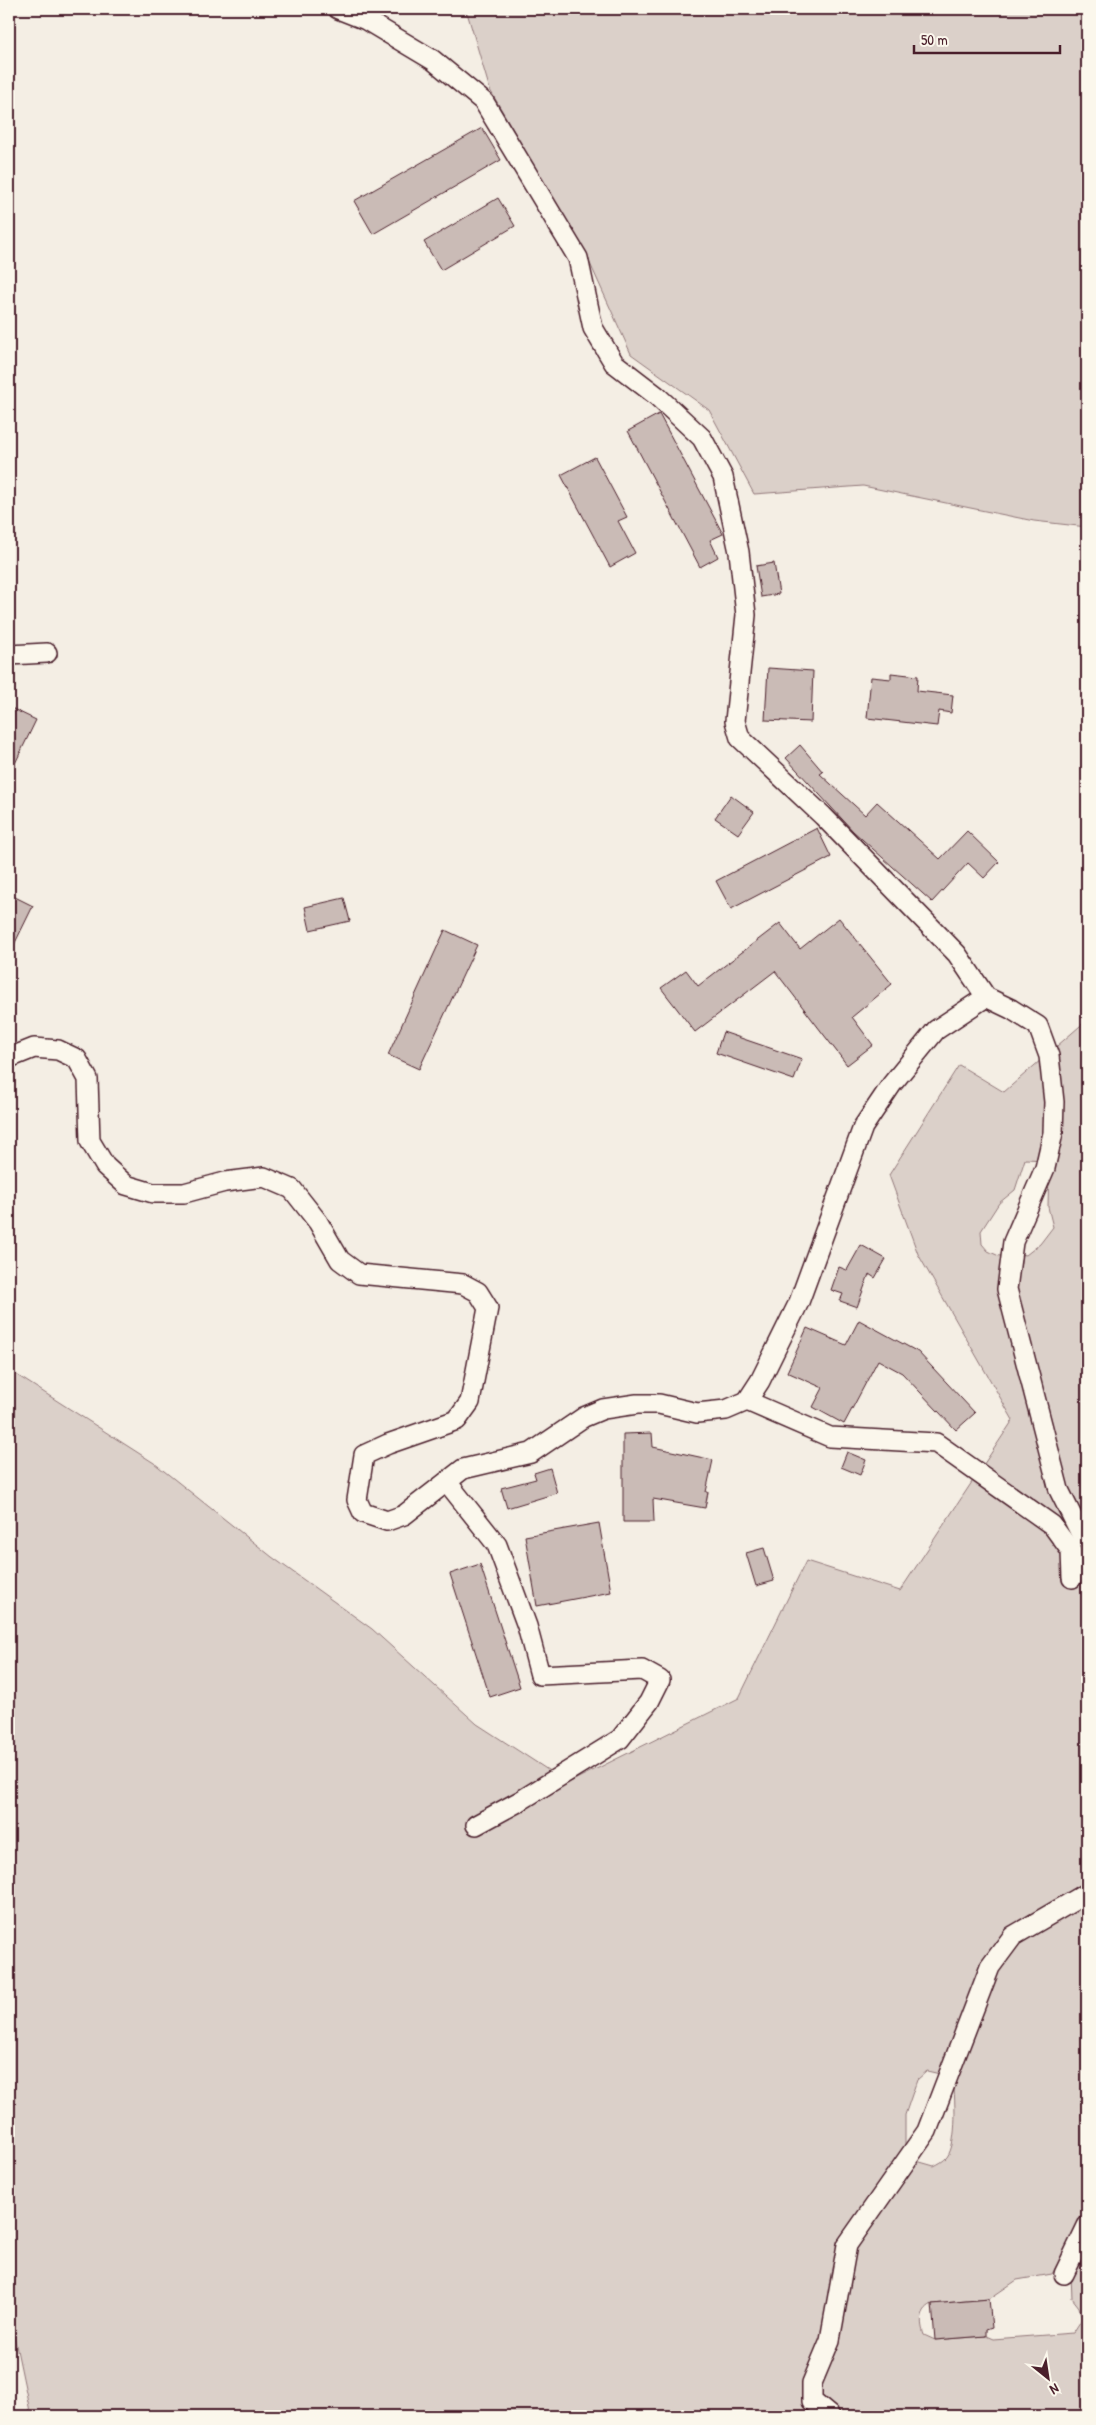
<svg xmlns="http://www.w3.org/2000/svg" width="1096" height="2425" viewBox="0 0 1096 2425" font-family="'Patrick Hand',sans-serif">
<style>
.green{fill:#dbd0c9;stroke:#92787a;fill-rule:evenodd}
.building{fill:#cabbb6;stroke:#4a1f2b}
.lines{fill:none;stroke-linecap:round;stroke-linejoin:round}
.street-casing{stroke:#4a1f2b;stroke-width:22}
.street{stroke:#fbf7ec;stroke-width:19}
</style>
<rect width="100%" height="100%" fill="#f4eee4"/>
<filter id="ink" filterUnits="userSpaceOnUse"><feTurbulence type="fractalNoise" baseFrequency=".02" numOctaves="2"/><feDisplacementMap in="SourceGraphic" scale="10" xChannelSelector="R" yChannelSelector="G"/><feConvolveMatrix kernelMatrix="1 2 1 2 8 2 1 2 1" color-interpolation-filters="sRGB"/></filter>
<g filter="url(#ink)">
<!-- green -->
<g class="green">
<polygon points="466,9 1087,9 1087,527 1034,521 863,486 754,494 709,410 631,354 588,259 490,90"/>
<path d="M 1087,1020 L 1087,2214 L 1079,2220 L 1077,2230 L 1052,2274 L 1017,2280 L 989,2299 L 932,2304 C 919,2311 920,2323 924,2335 L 935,2340 L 986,2336 L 993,2339 L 1073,2333 L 1082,2319 L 1079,2307 L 1072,2298 L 1071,2275 L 1087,2231 L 1087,2416 L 31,2416 L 9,2312 L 9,1370 L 154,1463 L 272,1557 L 372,1629 L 477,1724 L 568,1783 L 739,1698 L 806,1561 L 900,1591 L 1013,1420 L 918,1254 L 889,1175 L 959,1065 L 1004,1092 ZM 1025,1159 L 1049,1160 L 1048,1207 L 1053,1227 L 1040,1244 L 1026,1255 L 1010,1253 L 999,1256 L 988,1251 L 982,1244 L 981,1231 L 999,1203 L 1015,1190 ZM 927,2071 L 953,2077 C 955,2096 958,2142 947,2157 C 944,2161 938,2164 934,2166 L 913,2160 L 905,2153 L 905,2115 L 917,2080 Z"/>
</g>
<!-- building -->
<g class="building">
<polygon points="482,128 501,160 373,234 354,201"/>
<polygon points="498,198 515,226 441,270 424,242"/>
<polygon points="659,414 723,534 710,540 718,557 700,567 628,431"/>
<polygon points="595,457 627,517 618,521 635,553 610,567 561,475"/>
<polygon points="774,563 779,594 761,597 756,566"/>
<polygon points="768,668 813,671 811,722 765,720"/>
<polygon points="891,673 918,676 917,691 953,695 951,713 939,711 937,726 867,718 871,677 891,679"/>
<polygon points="9,707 36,720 9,776"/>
<polygon points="800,745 823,772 820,774 865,815 877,802 940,859 967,831 999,862 984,878 968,863 932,902 853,831 786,758"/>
<polygon points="731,795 754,812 738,834 715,818"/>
<polygon points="817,828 831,857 731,909 716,881"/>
<polygon points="9,894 33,906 9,955"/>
<polygon points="344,898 350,921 310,930 305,907"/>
<polygon points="839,918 892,984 852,1017 873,1045 847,1065 775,971 695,1032 661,988 686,970 698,986 780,923 800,949"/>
<polygon points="445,930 477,945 419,1069 388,1055"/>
<polygon points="723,1032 802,1059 794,1080 716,1053"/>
<polygon points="861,1245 886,1259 875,1278 869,1274 857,1307 840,1301 843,1294 831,1290 839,1267 847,1270"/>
<polygon points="859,1320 918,1352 975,1413 956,1430 902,1373 878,1360 844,1424 813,1407 823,1388 787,1372 807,1328 846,1345"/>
<polygon points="652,1433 653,1447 713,1460 706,1492 708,1492 705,1508 653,1499 654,1522 623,1522 623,1434"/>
<polygon points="847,1452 866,1460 860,1475 841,1467"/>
<polygon points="550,1468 557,1493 507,1508 501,1488 536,1479 534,1473"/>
<polygon points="599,1523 611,1592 537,1606 525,1536"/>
<polygon points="764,1548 774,1581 756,1586 746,1553"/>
<polygon points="480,1564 520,1687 490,1697 450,1574"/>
<polygon points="989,2299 992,2328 986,2330 986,2336 935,2340 932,2304"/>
</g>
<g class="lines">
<defs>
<g id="street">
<polyline points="338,9 366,20 433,60 484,102 578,258 593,328 614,363 657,396 702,438 723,477 739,552 746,615 735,721 740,738 823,816 957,954 986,997 1011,1009 1038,1026 1049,1056 1054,1102 1053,1133 1045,1168 1013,1242 1007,1289 1059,1490 1082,1536 1087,1540"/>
<polyline points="9,655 47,653"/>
<polyline points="9,1058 34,1048 58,1050 77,1059 88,1079 90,1141 105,1166 126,1185 153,1193 184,1193 225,1182 264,1177 292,1189 318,1222 340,1260 359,1274 463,1284 478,1292 488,1308 470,1402 457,1420 388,1444 364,1455 357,1500 363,1513 387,1521 404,1515 463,1469 531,1453 584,1417 603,1409 637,1404 659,1404 697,1413 726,1410 747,1401 760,1381 799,1302 863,1127 892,1084 936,1030 986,997"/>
<polyline points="747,1401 830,1437 936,1443 1052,1525 1071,1551 1072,1578"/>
<polyline points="447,1482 497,1545 527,1626 540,1675 642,1670 660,1680 649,1702 620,1739 520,1801 476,1825"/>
<polyline points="1064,2274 1087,2226"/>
<polyline points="830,2416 812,2401 812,2383 830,2340 847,2245 927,2131 990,1967 1013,1936 1087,1893"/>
</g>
</defs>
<!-- street casing -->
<use href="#street" class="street-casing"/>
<!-- street -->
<use href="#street" class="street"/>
</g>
</g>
<!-- margin -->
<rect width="1096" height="2425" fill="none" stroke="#fbf7ec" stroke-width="30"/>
<rect x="15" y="15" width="1066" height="2395" fill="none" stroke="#4a1f2b" stroke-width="2" filter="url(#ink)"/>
<!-- north arrow -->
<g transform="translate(1048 2378) rotate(150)" stroke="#fbf7ec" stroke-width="4" paint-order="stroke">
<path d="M0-4L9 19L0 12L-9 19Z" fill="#4a1f2b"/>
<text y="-8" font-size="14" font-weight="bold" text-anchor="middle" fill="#4a1f2b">N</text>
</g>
<!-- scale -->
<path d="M914 45v8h146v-8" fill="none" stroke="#4a1f2b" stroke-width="2.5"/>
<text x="921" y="45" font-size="15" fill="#4a1f2b" stroke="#fbf7ec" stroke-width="4" paint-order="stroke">50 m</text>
</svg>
